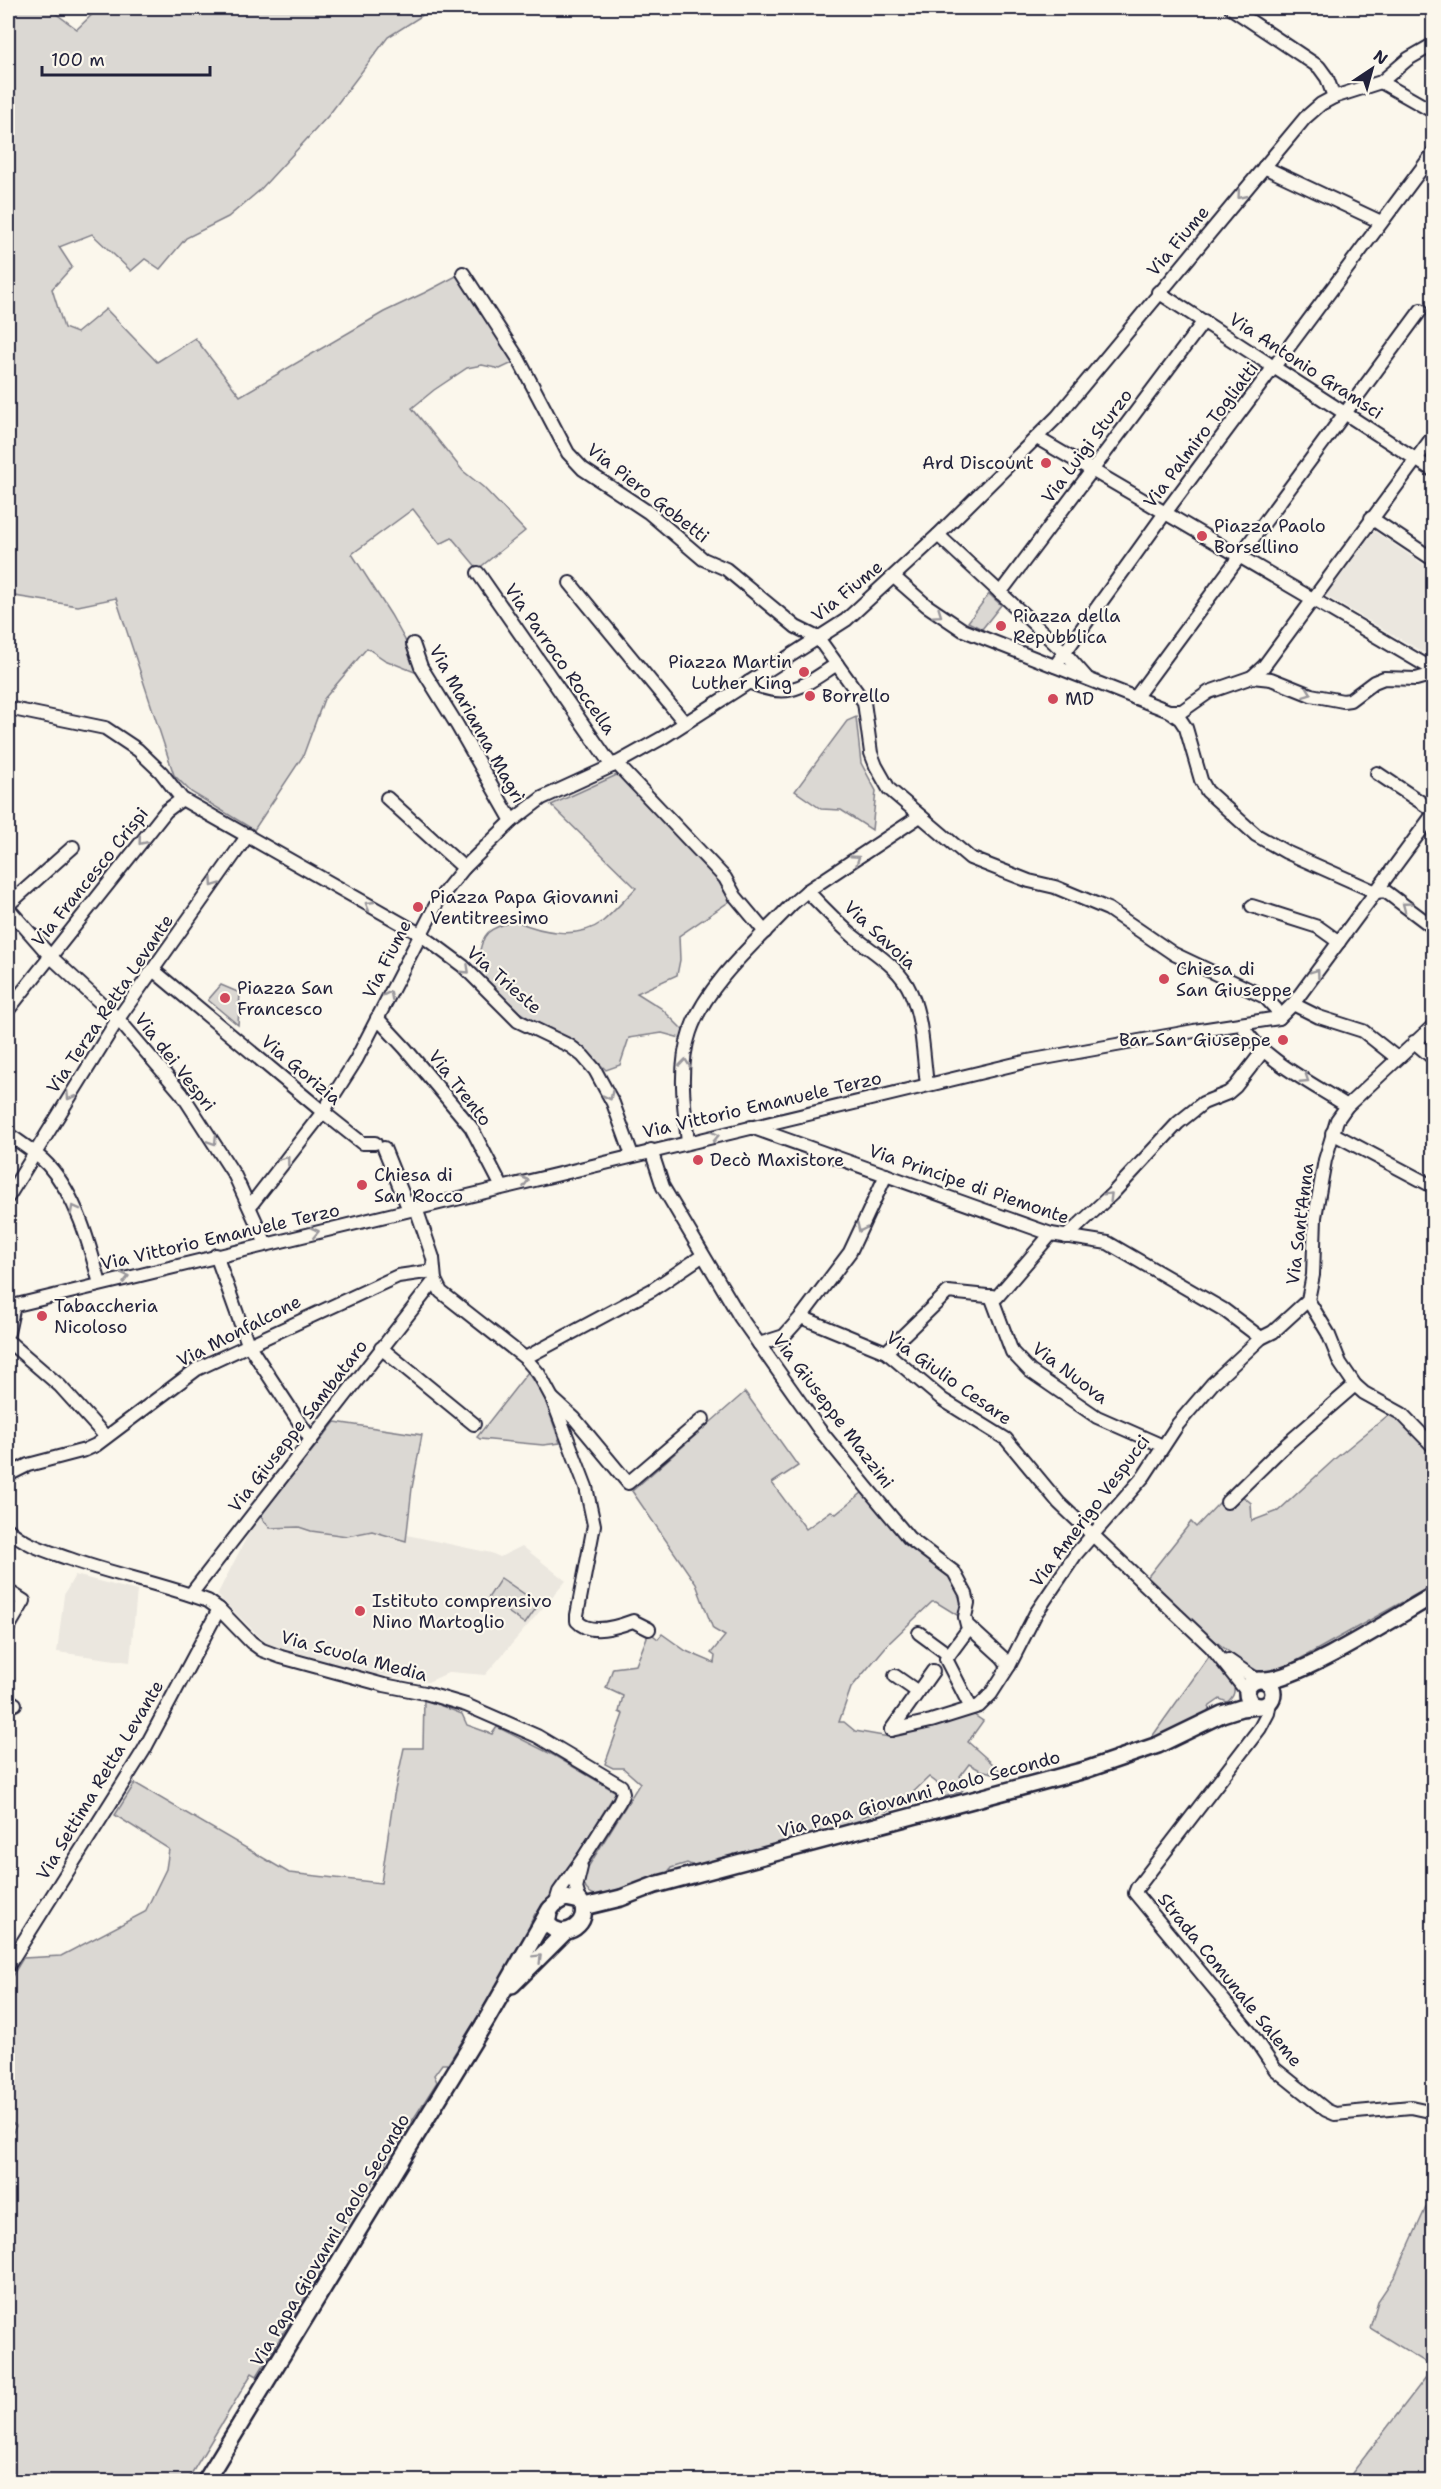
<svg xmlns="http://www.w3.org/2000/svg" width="1441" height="2489" viewBox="0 0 1441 2489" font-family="'Shantell Sans',sans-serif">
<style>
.built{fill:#ebe7df}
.green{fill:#dbd8d3;stroke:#7e7d87;stroke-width:1.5}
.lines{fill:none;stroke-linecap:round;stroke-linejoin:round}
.minor-casing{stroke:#22223b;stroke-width:16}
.major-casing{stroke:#22223b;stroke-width:20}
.minor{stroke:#fbf7ec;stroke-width:12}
.major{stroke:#fbf7ec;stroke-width:15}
.oneway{stroke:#99979c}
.poi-dot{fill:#d1495b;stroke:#fbf7ec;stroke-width:2}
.labels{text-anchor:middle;stroke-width:4.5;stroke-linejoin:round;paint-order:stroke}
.street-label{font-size:18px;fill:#22223b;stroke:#fbf7ec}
.poi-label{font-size:18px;fill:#22223b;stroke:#fbf7ec;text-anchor:start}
</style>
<rect width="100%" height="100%" fill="#fbf7ec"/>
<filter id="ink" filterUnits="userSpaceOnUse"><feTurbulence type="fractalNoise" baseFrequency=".0167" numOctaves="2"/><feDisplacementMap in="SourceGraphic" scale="12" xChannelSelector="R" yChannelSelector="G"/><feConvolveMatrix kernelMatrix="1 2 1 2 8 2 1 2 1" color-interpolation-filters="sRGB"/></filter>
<g filter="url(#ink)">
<!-- built -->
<g class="built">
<polygon points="1374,531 1433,571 1433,658 1326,596"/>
<polygon points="260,1516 271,1528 299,1527 311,1531 361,1534 372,1531 406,1540 407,1535 491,1553 500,1557 522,1546 566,1581 485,1675 450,1672 428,1682 362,1672 266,1643 217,1595 253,1525"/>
<polygon points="75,1575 137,1591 130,1662 57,1652 64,1595"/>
</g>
<!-- green -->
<g class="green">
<polygon points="8,8 48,8 77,29 99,8 434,8 388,37 328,116 259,191 228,217 186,238 160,269 145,259 131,271 92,234 59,247 72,267 52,289 64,328 77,333 106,309 157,362 195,338 240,396 384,312 424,293 460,274 517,361 500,369 482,365 467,368 434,390 412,408 463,471 483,487 525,531 478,569 452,538 440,544 413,509 352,554 391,615 405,640 417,673 385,660 367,648 324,699 303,756 254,830 191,792 174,775 116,598 78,606 8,595"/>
<polygon points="989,594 1001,605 982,629 968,622"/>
<polygon points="856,717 861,763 876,791 872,830 841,810 821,809 795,791 847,721"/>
<path d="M 619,774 L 724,884 L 729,893 L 726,895 L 730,901 L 679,936 L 680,960 L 677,975 L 637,993 L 661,1008 L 685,1032 L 684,1039 L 662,1033 L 629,1038 L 620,1065 L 606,1070 L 578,1043 L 545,1028 L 517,1011 L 475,968 C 485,936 479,930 516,921 C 541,932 578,940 602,922 C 614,912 625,899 636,888 L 551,805 Z"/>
<polygon points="221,985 240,993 238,1025 208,1000"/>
<polygon points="528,1372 543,1394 560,1443 543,1445 480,1439 477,1437"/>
<path d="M 745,1392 L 798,1466 L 772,1483 L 806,1529 L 831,1511 L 836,1514 L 863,1492 L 960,1586 L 964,1607 L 957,1615 L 936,1602 L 932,1602 L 889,1643 L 851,1688 L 839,1722 L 844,1722 L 855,1731 L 889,1737 L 971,1713 L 983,1721 L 968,1742 L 1002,1772 L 997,1774 L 980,1770 L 969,1764 L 960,1776 L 966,1786 L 961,1792 L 944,1797 L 939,1790 L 941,1786 L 929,1777 L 902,1803 L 886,1811 L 880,1809 L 878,1812 L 862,1817 L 861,1820 L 810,1836 L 803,1833 L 794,1834 L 789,1841 L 696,1867 L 687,1863 L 671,1868 L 665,1876 L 617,1890 L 602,1897 C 587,1894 581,1888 585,1872 L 640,1783 L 623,1768 L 613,1768 L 605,1764 L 623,1714 L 619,1712 L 623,1696 L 606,1688 L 613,1668 L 636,1665 L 649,1632 L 658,1639 L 662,1634 L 686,1651 L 714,1663 L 715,1656 L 711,1653 L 725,1636 L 713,1629 L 696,1584 L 632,1491 Z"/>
<path d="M 1392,1412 L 1433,1454 L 1433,1585 L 1291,1664 C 1283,1668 1275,1673 1265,1673 C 1243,1671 1166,1597 1146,1579 L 1191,1522 L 1196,1527 L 1219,1503 L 1225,1509 L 1241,1495 L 1251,1503 L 1252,1521 L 1278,1511 L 1337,1457 Z"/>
<polygon points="335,1422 422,1435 412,1488 406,1541 372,1531 347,1536 311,1531 299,1527 270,1528 260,1516"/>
<polygon points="501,1578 539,1604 525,1624 488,1598"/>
<path d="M 1210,1655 C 1220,1667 1247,1688 1227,1702 L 1220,1699 L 1210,1706 L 1207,1713 L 1149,1741 Z"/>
<polygon points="424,1699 462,1714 467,1725 492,1734 497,1727 555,1756 616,1792 542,1912 535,1914 530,1924 531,1931 448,2064 442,2064 434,2075 437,2082 322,2262 325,2265 257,2376 252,2373 187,2481 8,2481 8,2142 16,2126 8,2120 8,2067 16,2052 8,2046 8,1983 23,1958 61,1956 145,1912 166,1869 169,1849 115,1815 135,1783 289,1873 381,1883 394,1795 404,1748 423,1748"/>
<polygon points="1433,2192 1433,2367 1370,2328 1378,2301 1395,2276"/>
<polygon points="1433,2368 1433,2481 1346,2481"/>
</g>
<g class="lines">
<defs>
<g id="minor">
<polyline points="1231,8 1319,67 1327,78 1334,97"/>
<polyline points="1381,82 1434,112"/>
<polyline points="1264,167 1381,222"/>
<polyline points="463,273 518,358 568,453 583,469 648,512 703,559 726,569 796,627 818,638 864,702 871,753 876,766 889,789 970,858 1029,881 1055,887 1108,909 1174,954 1265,997 1276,1009 1279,1018"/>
<polyline points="1158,292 1434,471"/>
<polyline points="1037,438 1434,670"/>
<polyline points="1371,518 1434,560"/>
<polyline points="938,535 1064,652 1086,677"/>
<polyline points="478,573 612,766"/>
<polyline points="894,577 926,605 963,630 1169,711 1180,719 1186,728 1201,780 1207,791 1256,835 1286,852 1376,892 1385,891 1434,928"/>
<polyline points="570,583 685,723"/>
<polyline points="1000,593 1204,321"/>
<polyline points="413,644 421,667 457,725 512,821"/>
<polyline points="1055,666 1165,513 1434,152"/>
<polyline points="1252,677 1264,666 1434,435"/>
<path d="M 749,682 C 790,701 804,685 837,664"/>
<polyline points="1135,698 1421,310"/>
<polyline points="8,708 105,728 138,750 161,772 182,799 420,934 463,966 518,1021 570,1046 583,1056 595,1070 613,1103 632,1155"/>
<polyline points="1169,711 1182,711 1209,692 1252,677 1271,679 1311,695 1343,701 1350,700 1374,682 1384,678 1416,679 1434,674"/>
<polyline points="616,763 725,878 735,896 765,932"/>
<polyline points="1377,773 1434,811"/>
<polyline points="387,798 464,868"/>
<path d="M 807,891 C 822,906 837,922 853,936 C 874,953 900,967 911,993 C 923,1021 923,1055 927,1084"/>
<polyline points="8,905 73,847"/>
<polyline points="1252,906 1318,927 1339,942"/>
<polyline points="8,908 50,956 118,1019 182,1094 235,1176 266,1244"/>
<polyline points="153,970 323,1112 362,1143 375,1143"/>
<polyline points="1293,1004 1319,1017 1363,1031 1397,1058"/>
<polyline points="8,1010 166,811 182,799"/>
<polyline points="377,1018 405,1048 471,1127 502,1187"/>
<path d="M 1242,1025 C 1260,1058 1315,1085 1347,1106"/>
<polyline points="1414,1042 1434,1059"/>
<polyline points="751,1127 1051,1234 1108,1243 1224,1310 1261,1338"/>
<polyline points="1332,1133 1434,1187"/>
<path d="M 8,1134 C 22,1144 36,1152 48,1165 C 77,1197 89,1243 100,1284"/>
<path d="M 688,1142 C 684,1107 678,1067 690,1032 C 706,984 758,940 792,904 L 807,891 L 920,816"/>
<polyline points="384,1148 409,1210"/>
<polyline points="651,1150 663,1187 740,1317 819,1429 868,1489 909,1538 954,1572 966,1594 968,1603 965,1617 967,1625 1002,1657 1009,1666"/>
<polyline points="8,1197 118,1019 248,835"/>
<polyline points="250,1206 323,1112 356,1060 439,899 464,868 512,821 542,798 612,766 662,738 846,620 938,535 1057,417 1305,118 1321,104 1334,97 1381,82 1408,59 1434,44"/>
<path d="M 416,1208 L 433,1258 L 435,1280 L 441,1292 L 525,1358 L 539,1374 L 552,1398 L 586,1487 L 594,1525 L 577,1615 L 577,1621 C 590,1636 617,1627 633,1621 L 649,1629"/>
<polyline points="1066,1237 1112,1194 1178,1123 1203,1103 1228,1093 1235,1087 1263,1051"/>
<polyline points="216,1255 248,1344 311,1440"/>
<polyline points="991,1296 1012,1352 1030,1371 1097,1417 1163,1446"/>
<polyline points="1308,1300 1328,1333 1340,1363 1355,1385 1364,1393 1402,1414 1434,1447"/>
<polyline points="8,1307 1028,1061 1194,1031 1279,1018 1293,1004 1434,813"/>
<polyline points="801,1317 886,1352 943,1400 1006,1439 1059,1503 1211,1647 1247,1692"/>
<polyline points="8,1333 14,1305"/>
<polyline points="8,1341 60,1386 106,1437"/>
<polyline points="759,1344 784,1336 801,1317 850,1252 886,1175"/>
<polyline points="381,1348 474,1424"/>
<polyline points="886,1352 948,1292 997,1297 1051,1234"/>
<polyline points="525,1358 652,1290 702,1256"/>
<polyline points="553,1399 575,1419 628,1483 703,1419"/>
<polyline points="8,1475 28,1465 85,1450 96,1445 197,1369 398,1276 433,1271"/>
<polyline points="1227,1502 1280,1450 1355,1385"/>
<path d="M 8,1529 C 25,1545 47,1551 70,1559 C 115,1575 163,1584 208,1601 L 219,1609 L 251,1642 L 262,1650 L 281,1657 L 384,1685 L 425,1693 L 466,1705 L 537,1736 L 621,1786 L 623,1793 L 619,1802 L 584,1857 L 559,1892 L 556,1902"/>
<polyline points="8,1591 24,1601 8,1628"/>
<polyline points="191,1594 435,1280"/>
<polyline points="969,1628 946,1659 971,1708"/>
<polyline points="919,1633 949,1655"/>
<polyline points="1228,1660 1257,1680"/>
<polyline points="895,1676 918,1692"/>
<polyline points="8,1700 15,1704"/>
<polyline points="1270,1702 1268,1713 1260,1728 1137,1888 1135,1893 1250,2032 1275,2069 1326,2110 1335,2114 1411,2107 1434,2112"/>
<polyline points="891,1730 931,1721 979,1706 991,1694 1009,1666 1036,1613 1076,1554 1144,1476 1178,1424 1213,1383 1261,1338 1273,1332 1308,1300 1313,1275 1315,1217 1325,1160 1337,1120 1347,1106 1434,1025"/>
<polyline points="891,1730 933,1671"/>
<polyline points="580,1901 576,1888 581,1867"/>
<polyline points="8,1966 144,1750 219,1609"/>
</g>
<g id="major">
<circle cx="1260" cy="1693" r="13"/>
<path d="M 1264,1680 C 1298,1680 1399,1615 1434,1595"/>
<path d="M 566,1898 L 580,1901 C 594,1922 563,1943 548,1924 C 547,1910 553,1903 566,1898 Z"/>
<polyline points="584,1907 621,1898 655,1885 1085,1770 1158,1745 1222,1714 1241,1708 1258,1706"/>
<polyline points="512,1985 565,1932"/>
<polyline points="205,2482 487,2019 550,1909"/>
</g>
</defs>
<!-- minor casing -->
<use href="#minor" class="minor-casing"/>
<!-- major casing -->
<use href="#major" class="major-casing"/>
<!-- minor -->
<use href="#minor" class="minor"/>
<!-- major -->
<use href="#major" class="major"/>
</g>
<!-- one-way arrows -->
<defs><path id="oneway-chevron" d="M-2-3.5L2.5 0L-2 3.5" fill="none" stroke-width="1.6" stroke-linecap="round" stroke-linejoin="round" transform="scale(1.5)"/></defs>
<g class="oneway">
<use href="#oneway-chevron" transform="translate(1241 195) rotate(130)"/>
<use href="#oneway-chevron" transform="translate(938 614) rotate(35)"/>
<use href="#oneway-chevron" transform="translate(1308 693) rotate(20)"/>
<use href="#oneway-chevron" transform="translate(142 841) rotate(129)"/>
<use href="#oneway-chevron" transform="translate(856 859) rotate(-34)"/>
<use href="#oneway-chevron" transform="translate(214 883) rotate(125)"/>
<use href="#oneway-chevron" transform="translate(369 905) rotate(-150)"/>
<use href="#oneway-chevron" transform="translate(1406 906) rotate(-143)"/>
<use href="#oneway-chevron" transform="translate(466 970) rotate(43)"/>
<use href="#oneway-chevron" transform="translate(1316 973) rotate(-54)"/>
<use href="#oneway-chevron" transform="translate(389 995) rotate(-63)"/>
<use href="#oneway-chevron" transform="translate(685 1063) rotate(-84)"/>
<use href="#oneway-chevron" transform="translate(1305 1079) rotate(33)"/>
<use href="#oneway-chevron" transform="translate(70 1096) rotate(122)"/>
<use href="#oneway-chevron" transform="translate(609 1096) rotate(64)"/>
<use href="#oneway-chevron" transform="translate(715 1136) rotate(-13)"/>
<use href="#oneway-chevron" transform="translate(213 1141) rotate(57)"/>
<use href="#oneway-chevron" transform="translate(286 1160) rotate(-52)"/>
<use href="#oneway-chevron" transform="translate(525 1181) rotate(-14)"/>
<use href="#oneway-chevron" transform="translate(1109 1196) rotate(-45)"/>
<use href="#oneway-chevron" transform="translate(74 1209) rotate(-118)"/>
<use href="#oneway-chevron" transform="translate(861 1228) rotate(115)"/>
<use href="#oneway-chevron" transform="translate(315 1232) rotate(-13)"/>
<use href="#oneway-chevron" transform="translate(125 1277) rotate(-14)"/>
<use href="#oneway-chevron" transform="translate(538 1958) rotate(-45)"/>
</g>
</g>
<!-- markers -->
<g class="poi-dot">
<circle cx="1046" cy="463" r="6"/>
<circle cx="1202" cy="536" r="6"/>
<circle cx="1001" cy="626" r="6"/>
<circle cx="804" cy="672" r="6"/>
<circle cx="810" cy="696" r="6"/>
<circle cx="1053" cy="699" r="6"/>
<circle cx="418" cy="907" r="6"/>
<circle cx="1164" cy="979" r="6"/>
<circle cx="225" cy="998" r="6"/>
<circle cx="1283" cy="1040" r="6"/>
<circle cx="698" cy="1160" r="6"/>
<circle cx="362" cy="1185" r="6"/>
<circle cx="42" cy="1316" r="6"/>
<circle cx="360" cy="1611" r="6"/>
</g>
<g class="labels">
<!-- street labels -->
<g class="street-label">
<text transform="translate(1178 241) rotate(-50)" y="6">Via Fiume</text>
<text transform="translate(1306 366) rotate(33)" y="6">Via Antonio Gramsci</text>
<text transform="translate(1201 435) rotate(-53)" y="6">Via Palmiro Togliatti</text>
<text transform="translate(1087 446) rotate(-53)" y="6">Via Luigi Sturzo</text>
<text transform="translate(648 493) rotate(38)" y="6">Via Piero Gobetti</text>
<text transform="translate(847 591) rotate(-39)" y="6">Via Fiume</text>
<text transform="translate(560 659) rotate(55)" y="6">Via Parroco Roccella</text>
<text transform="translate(477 724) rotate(61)" y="6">Via Marianna Magrì</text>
<text transform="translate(90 877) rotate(-51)" y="6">Via Francesco Crispi</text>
<text transform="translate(880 935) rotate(43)" y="6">Via Savoia</text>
<text transform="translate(387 959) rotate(-63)" y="6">Via Fiume</text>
<text transform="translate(504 980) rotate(41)" y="6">Via Trieste</text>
<text transform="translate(110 1004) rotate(-56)" y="6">Via Terza Retta Levante</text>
<text transform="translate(175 1062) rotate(52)" y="6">Via dei Vespri</text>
<text transform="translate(301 1070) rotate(40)" y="6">Via Gorizia</text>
<text transform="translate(460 1088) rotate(52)" y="6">Via Trento</text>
<text transform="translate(762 1105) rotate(-13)" y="6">Via Vittorio Emanuele Terzo</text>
<text transform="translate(969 1184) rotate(19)" y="6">Via Principe di Piemonte</text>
<text transform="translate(1300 1224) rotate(-83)" y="6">Via Sant'Anna</text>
<text transform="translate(220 1237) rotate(-13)" y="6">Via Vittorio Emanuele Terzo</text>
<text transform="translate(239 1331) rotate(-27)" y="6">Via Monfalcone</text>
<text transform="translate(1070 1373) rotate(37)" y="6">Via Nuova</text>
<text transform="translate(949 1378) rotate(35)" y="6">Via Giulio Cesare</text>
<text transform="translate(833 1411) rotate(53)" y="6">Via Giuseppe Mazzini</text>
<text transform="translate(298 1426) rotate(-52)" y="6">Via Giuseppe Sambataro</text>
<text transform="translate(1090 1511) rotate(-53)" y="6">Via Amerigo Vespucci</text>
<text transform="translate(354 1656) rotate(15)" y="6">Via Scuola Media</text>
<text transform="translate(100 1780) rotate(-59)" y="6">Via Settima Retta Levante</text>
<text transform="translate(919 1794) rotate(-15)" y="6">Via Papa Giovanni Paolo Secondo</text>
<text transform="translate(1230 1980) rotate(51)" y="6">Strada Comunale Saleme</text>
<text transform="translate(330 2240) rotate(-59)" y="6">Via Papa Giovanni Paolo Secondo</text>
</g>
<!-- poi labels -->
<g class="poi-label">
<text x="1034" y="469" text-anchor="end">Ard Discount</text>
<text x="1214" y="532">Piazza Paolo<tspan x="1214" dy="21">Borsellino</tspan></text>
<text x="1013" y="622">Piazza della<tspan x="1013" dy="21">Repubblica</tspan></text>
<text x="792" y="668" text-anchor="end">Piazza Martin<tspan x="792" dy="21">Luther King</tspan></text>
<text x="822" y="702">Borrello</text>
<text x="1065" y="705">MD</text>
<text x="430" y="903">Piazza Papa Giovanni<tspan x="430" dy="21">Ventitreesimo</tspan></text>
<text x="1176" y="975">Chiesa di<tspan x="1176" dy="21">San Giuseppe</tspan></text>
<text x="237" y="994">Piazza San<tspan x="237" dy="21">Francesco</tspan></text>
<text x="1271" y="1046" text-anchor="end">Bar San Giuseppe</text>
<text x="710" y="1166">Decò Maxistore</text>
<text x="374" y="1181">Chiesa di<tspan x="374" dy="21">San Rocco</tspan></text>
<text x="54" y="1312">Tabaccheria<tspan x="54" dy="21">Nicoloso</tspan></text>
<text x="372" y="1607">Istituto comprensivo<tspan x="372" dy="21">Nino Martoglio</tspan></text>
</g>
</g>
<!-- margin -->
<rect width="1441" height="2489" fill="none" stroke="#fbf7ec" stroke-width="30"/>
<rect x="15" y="15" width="1411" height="2459" fill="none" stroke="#22223b" stroke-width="2" filter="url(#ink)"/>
<!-- north arrow -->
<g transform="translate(1372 69) rotate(36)" stroke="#fbf7ec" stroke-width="4.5" paint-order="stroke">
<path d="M0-4.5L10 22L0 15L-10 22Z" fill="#22223b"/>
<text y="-9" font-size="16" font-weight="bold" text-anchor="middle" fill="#22223b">N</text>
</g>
<!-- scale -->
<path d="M42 66v9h168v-9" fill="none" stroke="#22223b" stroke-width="3"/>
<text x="51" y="66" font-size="18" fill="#22223b" stroke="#fbf7ec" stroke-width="4.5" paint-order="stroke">100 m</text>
</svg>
